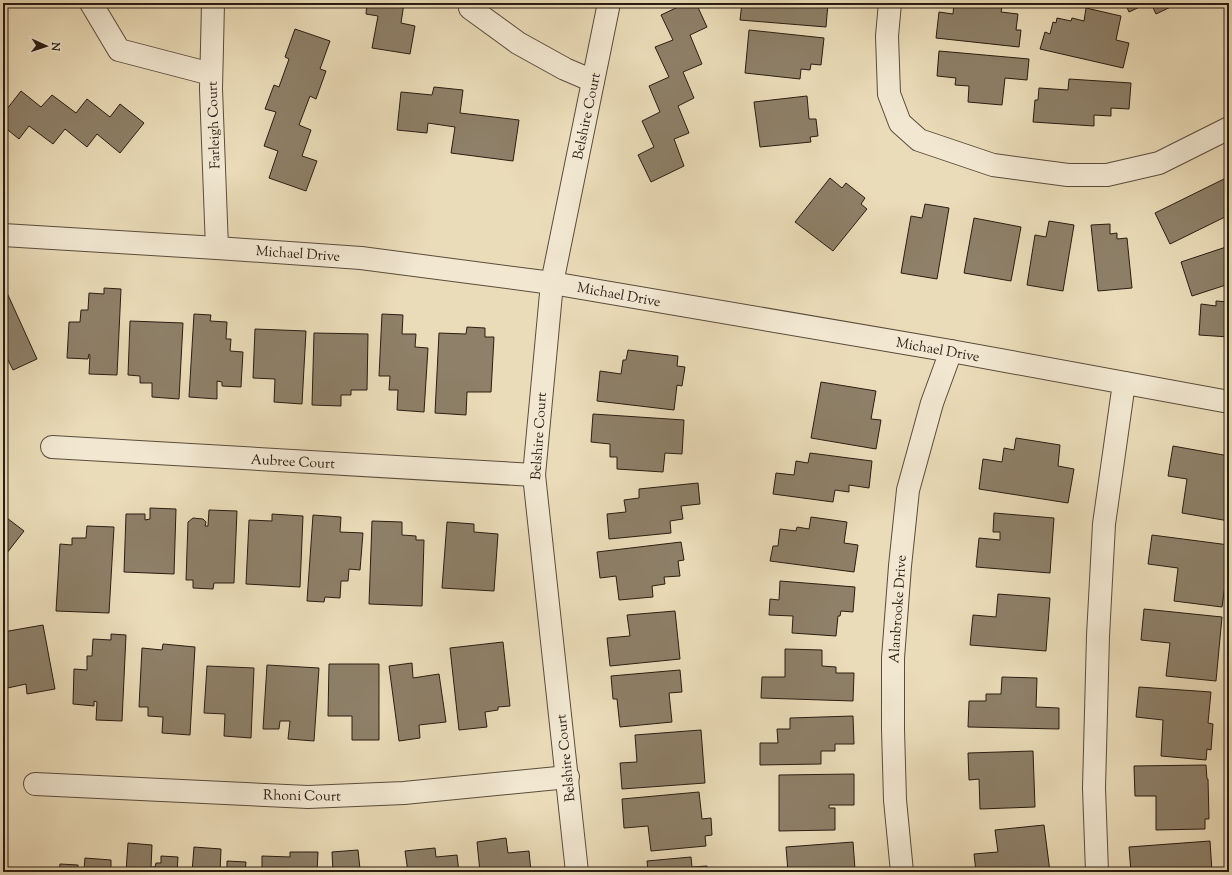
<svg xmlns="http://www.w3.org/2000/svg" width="1232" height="875" viewBox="0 0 1232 875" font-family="'Sorts Mill Goudy',serif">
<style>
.building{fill:#8e8069;stroke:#2a1c12}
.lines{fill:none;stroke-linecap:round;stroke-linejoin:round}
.minor-casing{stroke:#5a4c3c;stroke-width:24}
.minor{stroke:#f2e8d2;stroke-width:22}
.labels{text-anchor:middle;stroke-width:3;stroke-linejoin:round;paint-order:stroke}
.street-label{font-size:14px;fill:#2a1c12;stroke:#f2e8d2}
</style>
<rect width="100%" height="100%" fill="#ebdcb9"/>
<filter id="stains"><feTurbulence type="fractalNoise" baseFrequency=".005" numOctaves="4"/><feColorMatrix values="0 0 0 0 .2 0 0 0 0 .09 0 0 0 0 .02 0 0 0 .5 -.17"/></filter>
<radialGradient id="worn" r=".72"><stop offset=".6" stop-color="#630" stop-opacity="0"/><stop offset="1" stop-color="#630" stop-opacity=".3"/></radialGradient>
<!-- building -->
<g class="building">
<polygon points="367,3 404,3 401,23 415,26 410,54 372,48 378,16 366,14"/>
<polygon points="676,3 696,3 707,27 690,35 702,64 683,72 694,98 678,106 689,133 674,139 684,166 651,182 638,155 654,147 642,121 660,112 649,86 669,77 655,47 673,40 661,15 678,7"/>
<polygon points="742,3 828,3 826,27 740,20"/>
<polygon points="954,3 989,3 988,6 1002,7 1001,12 1018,14 1016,30 1021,30 1019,47 936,38 939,12 953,14"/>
<polygon points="1125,3 1148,3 1129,12"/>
<polygon points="1151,3 1179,3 1156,14"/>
<polygon points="1086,8 1121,16 1116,40 1129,43 1123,68 1040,49 1045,32 1050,34 1053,22 1056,23 1057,18 1071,21 1072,18 1084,21"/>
<polygon points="295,29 330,41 320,69 326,71 316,99 310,96 299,125 311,130 302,156 317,161 306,191 269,178 278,151 264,146 276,112 265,109 274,85 279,87 289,59 285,57"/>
<polygon points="749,30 824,38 821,65 811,64 810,70 801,69 800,79 745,73"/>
<polygon points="939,51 1029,59 1027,80 1005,78 1002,105 968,102 969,86 955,85 956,78 937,76"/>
<polygon points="1069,79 1131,83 1129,109 1111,108 1111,116 1094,115 1094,126 1033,122 1035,100 1038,100 1039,88 1068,90"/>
<polygon points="434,87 463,90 460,113 519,120 513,161 451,153 455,127 428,123 427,133 397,130 401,92 432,95"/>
<polygon points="21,91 41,107 52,95 76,113 87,99 110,117 120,104 144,123 120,153 97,134 87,147 65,129 53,144 29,126 19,139 3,126 3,114"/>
<polygon points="807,96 809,119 816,119 818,136 810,137 811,142 760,147 754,102"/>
<polygon points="830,178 842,188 846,183 865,198 861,204 867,209 833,251 795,222"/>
<polygon points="1226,178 1229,183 1229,215 1170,244 1155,213"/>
<polygon points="925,204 949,208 937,279 901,273 911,216 922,218"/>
<polygon points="974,218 1021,227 1011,281 964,273"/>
<polygon points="1049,221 1074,225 1063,291 1027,285 1035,235 1046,237"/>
<polygon points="1110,224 1110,234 1117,233 1117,239 1127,238 1132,288 1098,291 1091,225"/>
<polygon points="1229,246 1229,284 1192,296 1181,262"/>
<polygon points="3,284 37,359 13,370 5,354 3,355"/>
<polygon points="104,288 121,289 117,375 89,374 90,355 89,354 88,359 67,358 69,322 80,322 81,310 88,310 89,293 104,294"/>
<polygon points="1216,301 1229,302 1229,337 1199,335 1201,304 1216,306"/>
<polygon points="194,314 211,315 210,321 227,322 226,339 231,339 230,351 243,352 241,387 222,386 222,382 217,381 217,399 189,397"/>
<polygon points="382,314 403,315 402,334 416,334 415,347 428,348 424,412 397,410 398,390 389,390 390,376 379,376"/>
<polygon points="130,321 183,323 179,399 152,397 152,383 140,383 140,376 128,375"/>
<polygon points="467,327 485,328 485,337 494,337 491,392 467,392 466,415 435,413 439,333 466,334"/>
<polygon points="255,329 306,331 302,404 274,402 275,379 253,378"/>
<polygon points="314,333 368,334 367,390 351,390 351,395 341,395 341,406 312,405"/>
<polygon points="628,350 678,356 677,366 685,367 682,386 677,385 674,410 597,401 600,371 621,374 623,360 626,360"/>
<polygon points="821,382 876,391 871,419 881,420 876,449 811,438"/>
<polygon points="593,414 684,420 682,454 665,453 663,472 617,469 617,457 610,457 610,444 591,442"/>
<polygon points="1016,438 1060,445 1058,466 1074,469 1068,503 979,489 983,459 1002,462 1004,448 1014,450"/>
<polygon points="1173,446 1229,456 1229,521 1182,513 1187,479 1168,476"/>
<polygon points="810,453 872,461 869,488 849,485 849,492 835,490 833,502 773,494 776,473 794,475 796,461 808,463"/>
<polygon points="698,483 700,504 681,506 683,519 670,521 671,533 609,539 607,514 626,512 624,500 639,498 639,489"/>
<polygon points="150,508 176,509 174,574 124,572 126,514 145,514 145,520 150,519"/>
<polygon points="209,510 237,511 234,583 214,583 213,589 193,588 193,580 186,580 188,522 193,518 203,519 206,522 205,526 208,526"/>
<polygon points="994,513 1054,518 1050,573 976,567 979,538 1000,540 1000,532 993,532"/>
<polygon points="272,514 303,516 300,587 246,584 249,520 272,521"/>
<polygon points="3,515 24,531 3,558"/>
<polygon points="313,515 341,517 340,532 363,533 360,570 349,569 348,581 341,581 340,598 325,597 324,602 307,601"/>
<polygon points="811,517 847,522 844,543 858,545 854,572 770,561 773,546 778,546 780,529 796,531 797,527 809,529"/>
<polygon points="372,521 402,522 402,535 416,536 416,540 424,540 422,606 369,604"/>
<polygon points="447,522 474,524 474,532 498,534 494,591 442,588"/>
<polygon points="87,526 114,527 109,613 56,611 60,544 72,545 72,538 86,538"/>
<polygon points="1152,535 1229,545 1229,557 1222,607 1174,601 1178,568 1148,564"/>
<polygon points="681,542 684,560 678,561 680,576 664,577 665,584 652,586 653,597 619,600 616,576 600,578 597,552"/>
<polygon points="780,581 855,587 853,612 841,611 840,616 838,616 836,636 792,633 793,616 769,615 770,599 779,600"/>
<polygon points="998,594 1050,598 1046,651 970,645 973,615 996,617"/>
<polygon points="1144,609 1222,617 1216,681 1166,676 1170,643 1141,640"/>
<polygon points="675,611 680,659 610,666 607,638 630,636 627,615"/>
<polygon points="43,625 55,689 27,694 26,684 3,689 3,632"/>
<polygon points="111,634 126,635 122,721 96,720 97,702 94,701 94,706 73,704 74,669 87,670 87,656 92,656 93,639 111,640"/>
<polygon points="503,642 510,706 498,707 498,710 485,712 487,727 459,730 450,648"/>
<polygon points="163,644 195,647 190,735 162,733 163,717 148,716 148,707 139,707 142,648 162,650"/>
<polygon points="785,649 822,650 822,666 836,667 836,673 854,673 853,701 761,698 762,677 785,677"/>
<polygon points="412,663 413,678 439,674 446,722 419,725 420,738 399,741 389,666"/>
<polygon points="329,664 379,664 379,740 352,740 352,716 328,716"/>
<polygon points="267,665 319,668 314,741 288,739 290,721 280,721 279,729 263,729"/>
<polygon points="207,666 254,668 251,738 224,736 225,714 204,713"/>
<polygon points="680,670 682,692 669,693 672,722 620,727 617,699 613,699 611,676"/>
<polygon points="1002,677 1037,678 1036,707 1059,708 1059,729 968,727 969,701 986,701 986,694 1001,694"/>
<polygon points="1139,687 1211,692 1208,723 1213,724 1211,750 1207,749 1206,760 1161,756 1163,720 1136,717"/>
<polygon points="853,716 854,744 835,744 835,751 821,751 821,764 760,765 760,743 778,743 777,729 790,729 790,718"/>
<polygon points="701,730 705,783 622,789 620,763 637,762 635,735"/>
<polygon points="1033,751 1035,807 980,809 979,779 969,780 968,753"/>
<polygon points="1206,765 1207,779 1208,779 1209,819 1205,819 1205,829 1156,830 1156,796 1135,796 1134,766"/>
<polygon points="854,774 854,805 829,805 829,808 835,808 835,830 779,831 779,775"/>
<polygon points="699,792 702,819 711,818 712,835 705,836 706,846 651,851 648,826 624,828 622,799"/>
<polygon points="1044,825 1050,872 976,872 974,854 998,852 995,830"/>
<polygon points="506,838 508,853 529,851 531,872 480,872 477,842"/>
<polygon points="1210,841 1212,872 1131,872 1129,847"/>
<polygon points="853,842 855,869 853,869 853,872 788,872 786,847"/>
<polygon points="128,843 152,845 151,867 155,867 156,863 161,863 161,856 178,857 177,872 126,872"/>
<polygon points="194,847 221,849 220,872 192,872"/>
<polygon points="435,848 436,857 457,855 459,872 408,872 405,851"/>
<polygon points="358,850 360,869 367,868 368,872 333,872 332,852"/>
<polygon points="290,852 318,852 317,872 262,872 262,856 290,857"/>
<polygon points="691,857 692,867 707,866 708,872 648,872 647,861"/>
<polygon points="85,858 111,860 111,872 59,872 60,864 78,865 78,870 84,870"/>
<polygon points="227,861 246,862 245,872 227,872"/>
<polygon points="3,867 36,870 36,872 3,872"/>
</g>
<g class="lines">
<defs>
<g id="minor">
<polyline points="91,3 119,50 211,74"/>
<polyline points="213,3 211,89 217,248"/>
<polyline points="469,3 470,8 518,43 565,69 593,81"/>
<polyline points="890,3 887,36 889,94 900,123 919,140 993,165 1068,175 1107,175 1159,163 1229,128"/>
<polyline points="3,235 217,248 361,258 552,283 951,351 1229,402"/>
<polyline points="52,447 534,475"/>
<polyline points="35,784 308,797 404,793 568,777"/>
<polyline points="577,872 534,475 552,283 609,3"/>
<polyline points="902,872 895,800 893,729 893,658 900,566 908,490 932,403 951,351"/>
<polyline points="1097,872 1094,788 1098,636 1104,524 1124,383"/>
</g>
</defs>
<!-- minor casing -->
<use href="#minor" class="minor-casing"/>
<!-- minor -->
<use href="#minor" class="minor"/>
</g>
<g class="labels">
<!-- street labels -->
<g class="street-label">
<text transform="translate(586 116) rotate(-78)" y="5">Belshire Court</text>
<text transform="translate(213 125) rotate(-92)" y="5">Farleigh Court</text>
<text transform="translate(298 253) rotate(4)" y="5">Michael Drive</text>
<text transform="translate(619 294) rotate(10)" y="5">Michael Drive</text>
<text transform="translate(938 349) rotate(10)" y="5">Michael Drive</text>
<text transform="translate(538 436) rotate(-86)" y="5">Belshire Court</text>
<text transform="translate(293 461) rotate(3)" y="5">Aubree Court</text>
<text transform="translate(897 609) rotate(-86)" y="5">Alanbrooke Drive</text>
<text transform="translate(565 758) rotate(-96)" y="5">Belshire Court</text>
<text transform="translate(302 795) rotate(1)" y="5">Rhoni Court</text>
</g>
</g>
<!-- margin -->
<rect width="1232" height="875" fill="none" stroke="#ebdcb9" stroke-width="16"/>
<rect x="4" y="4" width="1224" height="867" fill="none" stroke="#2a1c12" stroke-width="2"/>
<rect x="8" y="8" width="1216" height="859" fill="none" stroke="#2a1c12"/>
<!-- north arrow -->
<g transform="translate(46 46) rotate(93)" stroke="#f2e8d2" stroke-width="3" paint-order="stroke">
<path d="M0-3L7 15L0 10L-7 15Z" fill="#2a1c12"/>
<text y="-6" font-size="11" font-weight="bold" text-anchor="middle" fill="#2a1c12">N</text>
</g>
<rect width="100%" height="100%" filter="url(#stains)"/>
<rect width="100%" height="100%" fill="url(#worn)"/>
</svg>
